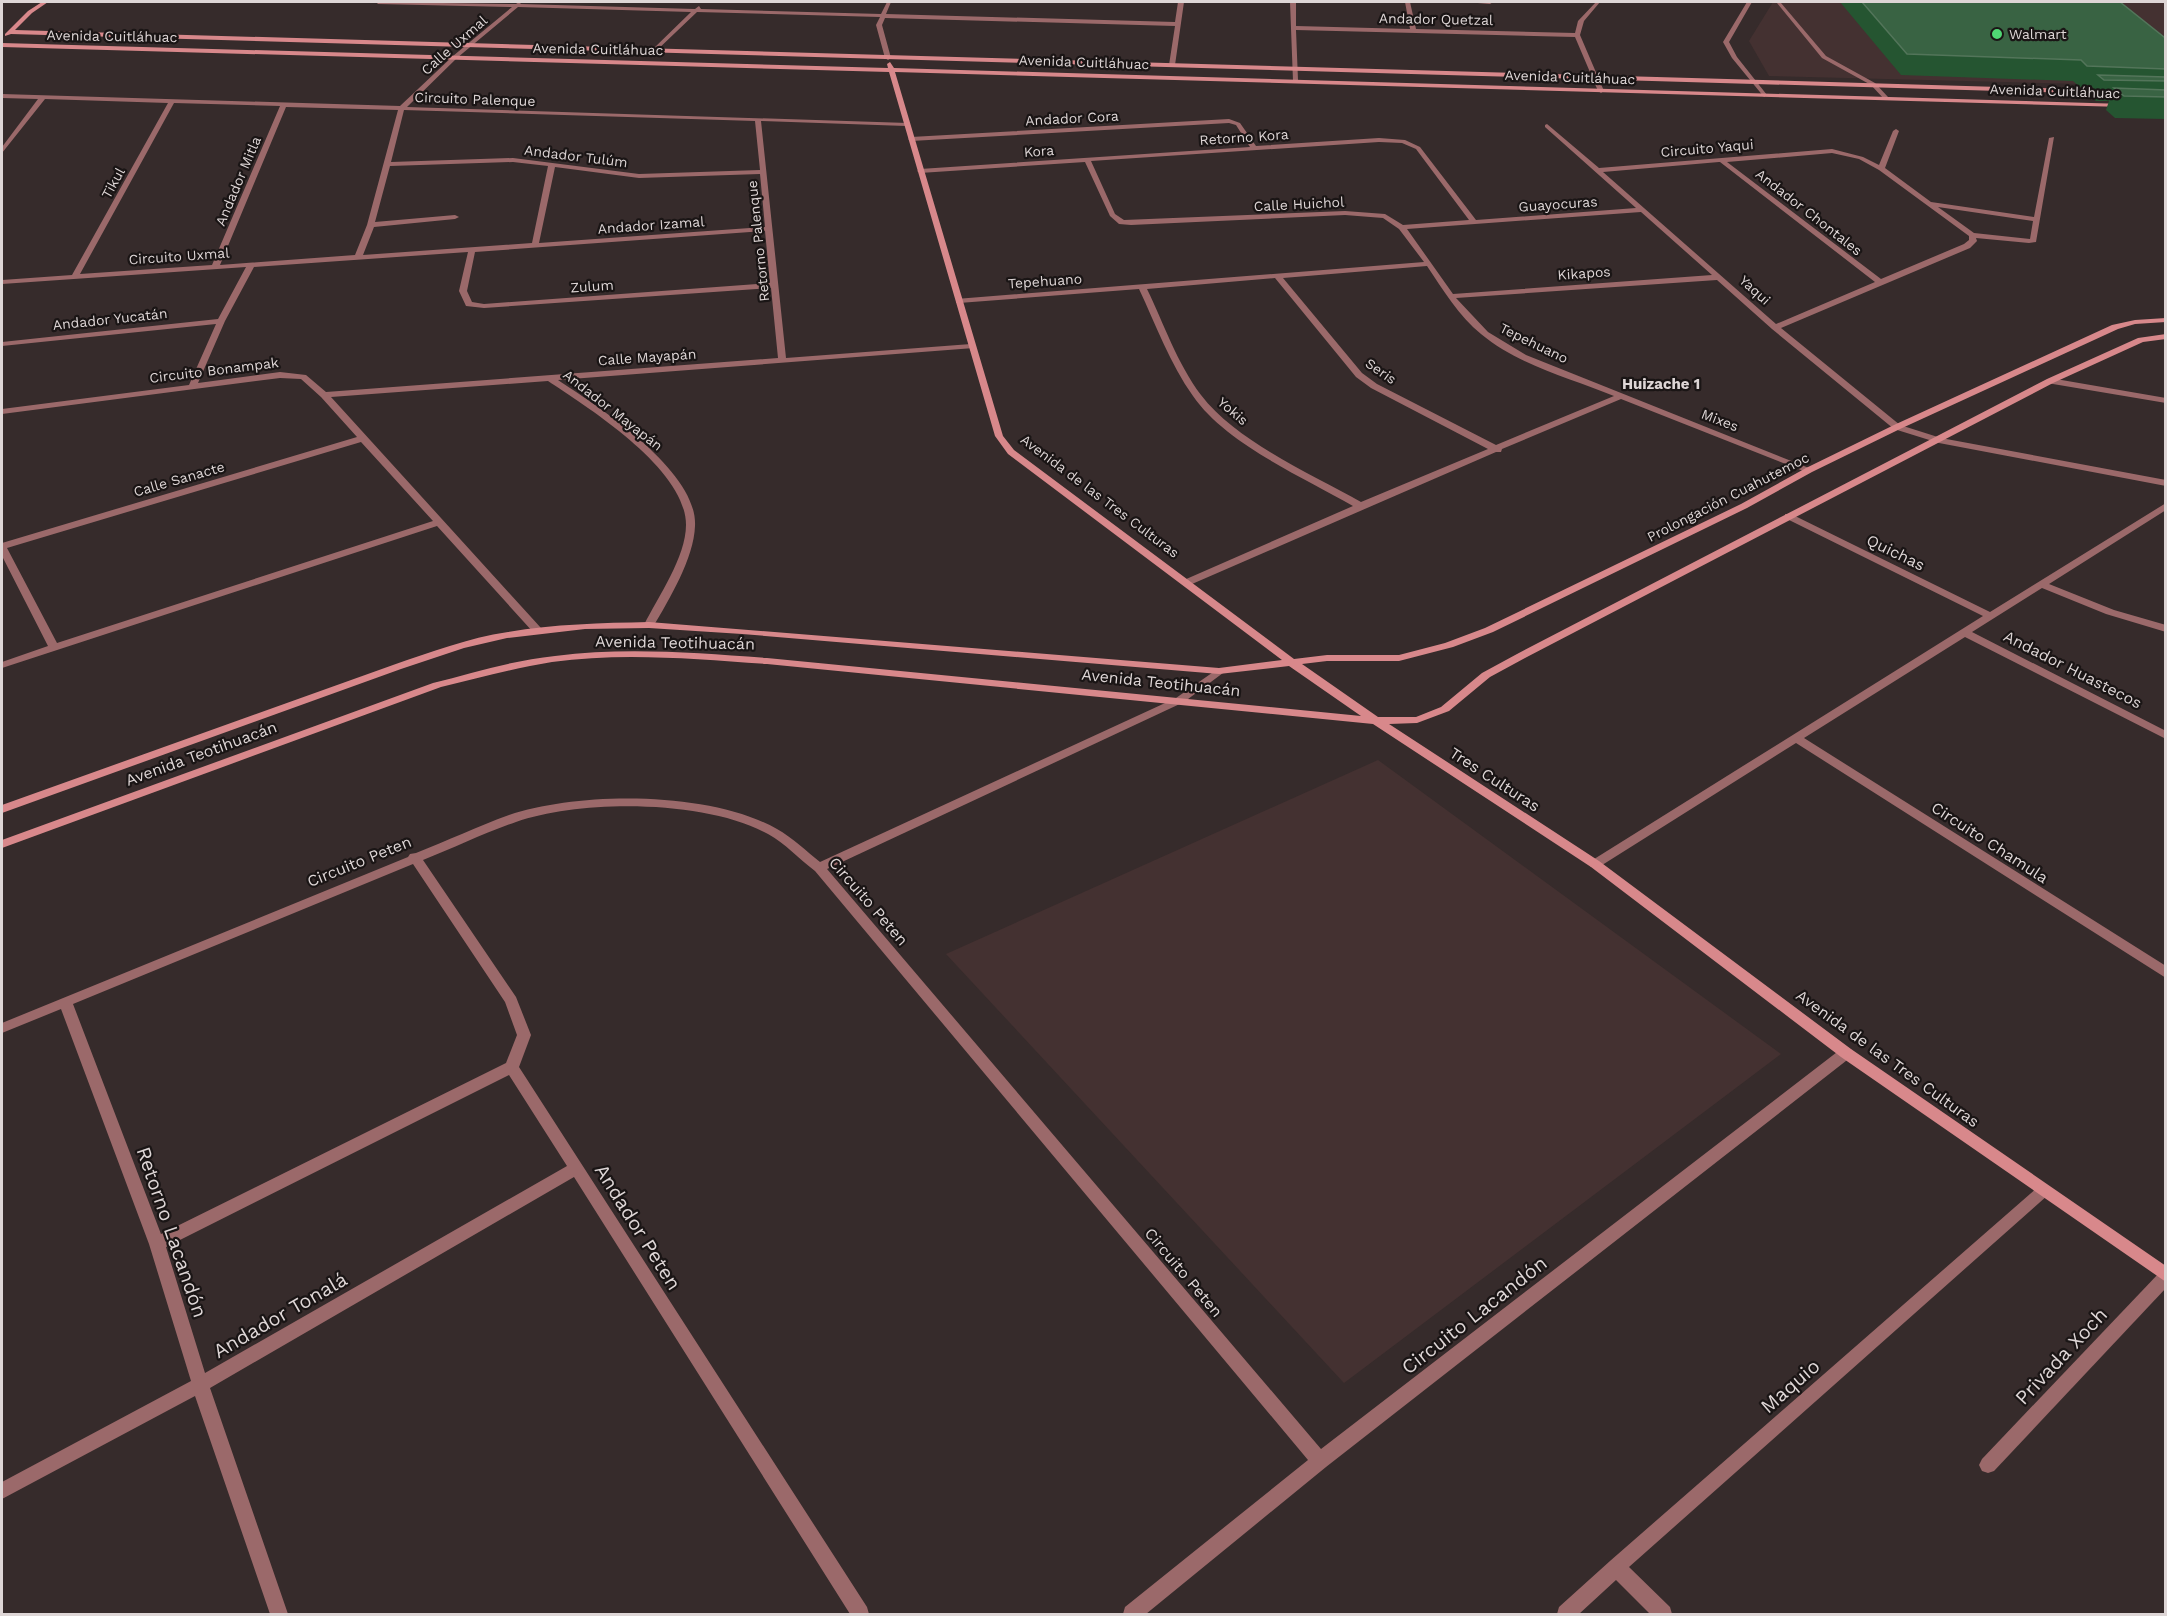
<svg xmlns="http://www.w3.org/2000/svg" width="2167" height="1616" viewBox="0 0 2167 1616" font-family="'Work Sans',sans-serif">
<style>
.built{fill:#443131}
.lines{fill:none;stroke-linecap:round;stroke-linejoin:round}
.lane{fill:#9b696a;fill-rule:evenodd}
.street{fill:#9b696a;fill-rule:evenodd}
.secondary{fill:#d8888b;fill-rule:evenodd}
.wall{fill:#255531}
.building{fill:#396343;stroke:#53755a;stroke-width:1.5}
.poi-dot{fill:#50d674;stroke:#1a1515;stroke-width:2}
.labels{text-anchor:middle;stroke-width:4.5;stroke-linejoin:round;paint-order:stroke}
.far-street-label{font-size:14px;fill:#ded6d6;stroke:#1a1515}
.far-poi-label{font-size:14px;fill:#ded6d6;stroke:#1a1515;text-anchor:start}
.far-neighbourhood-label{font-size:15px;font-weight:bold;fill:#ded6d6;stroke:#1a1515}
.street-label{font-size:16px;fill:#ded6d6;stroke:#1a1515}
.near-street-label{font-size:20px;fill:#ded6d6;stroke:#1a1515}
</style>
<rect width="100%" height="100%" fill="#362b2b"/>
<!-- built -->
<g class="built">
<polygon points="1773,2 2165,2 2165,86 1769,76 1749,41"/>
<polygon points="1378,760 1781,1054 1344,1383 946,954"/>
</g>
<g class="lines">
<!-- lane -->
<polygon class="lane" points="1777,3 1781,3 1826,56 1875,83 1888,97 1888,99 1884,99 1871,85 1822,58"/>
<!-- street -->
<g class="street">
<path d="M 376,2 L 516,4 L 519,2 L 521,4 L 695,9 L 699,6 L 701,9 L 881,14 L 887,2 L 891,2 L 886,14 L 1175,22 L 1178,2 L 1184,2 L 1175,65 L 1172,67 L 1169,65 L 1175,26 L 885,18 L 882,25 L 891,58 L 888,60 L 885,58 L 876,25 L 880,17 L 697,12 L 654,53 L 652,50 L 691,12 L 518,7 L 457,58 L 407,107 L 908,123 L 909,124 L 906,126 L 761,121 L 786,358 L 971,344 L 975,346 L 974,348 L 558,380 C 599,407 698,471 695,526 C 694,558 669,600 653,627 L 649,628 L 644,625 C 658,597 686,557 686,525 C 686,469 590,409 548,381 L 331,397 L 541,628 L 542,630 L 541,632 L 533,632 L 437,526 L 2,668 L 2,662 L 48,646 L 2,556 L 2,543 L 357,437 L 321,397 L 301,379 L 280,378 L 2,414 L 2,409 L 189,385 L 216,324 L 2,346 L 2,342 L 218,319 L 246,267 L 2,284 L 2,280 L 72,275 L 168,103 L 45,99 L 2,153 L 2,147 L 38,99 L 2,98 L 2,94 L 400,106 L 453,56 L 512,7 L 378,4 ZM 174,103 L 280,106 L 212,265 L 80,274 ZM 286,107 L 398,110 L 367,225 L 355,255 L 220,265 ZM 404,110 L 755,121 L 760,170 L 639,174 L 513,158 L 391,162 ZM 513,162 L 548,166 L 532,243 L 363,255 L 374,227 L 455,219 L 459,217 L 455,215 L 375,222 L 390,166 ZM 555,167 L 639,178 L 760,174 L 765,227 L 539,243 ZM 765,231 L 770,283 L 484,304 L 472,302 L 467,291 L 475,252 ZM 468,252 L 459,291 L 466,306 L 484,308 L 771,288 L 778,358 L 326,392 L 306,375 L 280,372 L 198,383 L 225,321 L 254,267 ZM 361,442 L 433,521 L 57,643 L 7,548 Z"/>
<polygon points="1290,2 1296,2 1296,26 1410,29 1405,2 1410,2 1416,29 1575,33 1578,21 1596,2 1600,2 1584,21 1580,35 1604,91 1601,93 1598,91 1575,37 1296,30 1298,80 1293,81"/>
<polygon points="1465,2 1493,2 1490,4"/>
<polygon points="1747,2 1752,2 1729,42 1737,57 1767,95 1764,97 1732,58 1723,42"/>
<path d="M 1229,119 L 1240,123 L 1256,146 L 1379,138 L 1405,140 L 1420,147 L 1476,220 L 1636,208 L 1545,127 L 1545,125 L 1547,124 L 1599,168 L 1832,149 L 1863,157 L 1879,165 L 1893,131 L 1896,129 L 1899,131 L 1885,168 L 1931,202 L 2034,217 L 2049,138 L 2054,137 L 2036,242 L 2029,243 L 1976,238 L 1977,241 L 1970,248 L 1781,328 L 1900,425 L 1941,438 L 2166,480 L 2166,486 L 1939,443 L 1894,429 L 1772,329 L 1717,280 L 1456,298 L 1488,332 L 1526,355 L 1814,470 L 1809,473 L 1806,472 L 1621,399 L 1502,449 L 1501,452 L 1496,452 L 1192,584 L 1184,584 L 1184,580 L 1353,506 C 1303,477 1226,444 1193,396 C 1170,364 1156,325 1139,289 L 959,303 L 956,303 L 956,299 L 1424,262 L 1399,229 L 1383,218 L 1345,215 L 1131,225 L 1119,224 L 1110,216 L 1085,162 L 920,173 L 917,171 L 920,169 L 1250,147 L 1236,125 L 1229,123 L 911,141 L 908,139 L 911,137 ZM 1379,142 L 1402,143 L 1416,149 L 1469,220 L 1403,225 L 1385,214 L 1345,211 L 1124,220 L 1115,214 L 1091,161 ZM 1832,153 L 1859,159 L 1879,170 L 1969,236 L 1969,240 L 1964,244 L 1881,279 L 1727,162 ZM 1719,162 L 1720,162 L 1875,282 L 1776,324 L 1603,172 ZM 1938,207 L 2033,221 L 2030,239 L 1974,233 ZM 1641,212 L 1712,275 L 1453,294 L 1407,229 ZM 1427,266 C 1443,290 1459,316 1481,334 C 1518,365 1570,378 1614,396 L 1496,445 L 1377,384 L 1362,373 L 1283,278 ZM 1275,278 L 1356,377 L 1371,388 L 1488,449 L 1361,502 C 1311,474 1236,441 1201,395 C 1177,363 1164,324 1147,289 Z"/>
<polygon points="2050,378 2166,398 2166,403 2047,383 2046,381"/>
<polygon points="2166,503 2166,510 2049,584 2114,610 2166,625 2166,632 2106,614 2042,588 1972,632 2166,731 2166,739 1965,637 1804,738 2166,966 2166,978 1796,743 1599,867 1591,867 1589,864 1591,861 1983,616 1785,518 1785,514 1791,514 1990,612"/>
<path d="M 1219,668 L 1224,671 L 1223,673 L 1184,702 L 827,869 L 1321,1449 L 1841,1049 L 1846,1048 L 1851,1049 L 1853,1053 L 1851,1057 L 1326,1467 L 1146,1614 L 1123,1614 L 1125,1607 L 1308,1460 L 815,871 C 799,859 785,843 768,834 C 706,800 583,799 516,822 C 484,833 454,848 423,860 L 516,997 L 531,1035 L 519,1067 L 867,1607 L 869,1614 L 850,1614 L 574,1177 L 210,1388 L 288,1614 L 270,1614 L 195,1396 L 2,1499 L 2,1482 L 191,1381 L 149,1244 L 61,1009 L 2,1033 L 2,1023 L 408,857 L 410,854 L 416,853 C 447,841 478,826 509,815 C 580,791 710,791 777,829 C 793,838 806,851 820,862 L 1176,698 ZM 413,864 L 505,1002 L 517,1035 L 506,1063 L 161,1234 L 73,1004 ZM 509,1075 L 567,1166 L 205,1373 L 166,1247 Z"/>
<polygon points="2043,1185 2048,1187 2051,1191 2048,1195 1629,1567 1670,1607 1672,1614 1650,1614 1616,1580 1579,1614 1557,1614 1559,1607 1610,1561 2038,1187"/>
<polygon points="2166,1270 2166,1288 1994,1471 1988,1473 1982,1471 1979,1465 1982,1459 2160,1272"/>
</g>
<!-- secondary -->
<g class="secondary">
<polygon points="42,2 48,2 32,13 15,30 2107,90 2110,92 2107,94 11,34 5,36 5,34 28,11"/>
<path d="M 2,43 L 888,68 L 887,64 L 890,62 L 894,68 L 2125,104 L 2123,107 L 895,72 L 1003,436 L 1014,450 L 1294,659 L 1327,655 L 1399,655 L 1445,643 L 1485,628 L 1741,504 L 1806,468 L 1894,425 L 2112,325 L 2135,320 L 2166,318 L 2166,322 L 2135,324 L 2118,329 L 1900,429 L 1812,472 L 1747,508 L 1493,632 L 1453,647 L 1399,661 L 1327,661 L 1302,664 L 1378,717 L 1416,717 L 1441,707 L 1482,673 L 1517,654 L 2047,379 L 2138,338 L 2166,334 L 2166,339 L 2143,342 L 2053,383 L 1525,658 L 1490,677 L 1449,711 L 1417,723 L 1389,724 L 1599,861 L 1851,1049 L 2166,1266 L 2166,1282 L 1841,1057 L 1591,867 L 1373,724 L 767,664 C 696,659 623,652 552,662 C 515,668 478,678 441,687 L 2,848 L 2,840 L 433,683 C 473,673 514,660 555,656 C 626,647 696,653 767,658 L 1361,716 L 1289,666 L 1219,674 L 742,634 L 649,628 L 585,629 L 507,638 L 464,648 L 401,669 L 2,813 L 2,805 L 393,665 C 431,652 468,638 508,632 C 554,624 602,623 649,622 L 1219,668 L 1282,660 L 1008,454 L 995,436 L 889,72 L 2,47 Z"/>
</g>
</g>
<!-- wall -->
<polygon class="wall" points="1840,2 2120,2 2164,37 2166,37 2166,119 2115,118 2106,110 2109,101 2096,101 2090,96 2093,87 2080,87 2073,81 1901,75"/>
<!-- building -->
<g class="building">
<polygon points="1862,2 2120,2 2164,37 2166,37 2166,69 2087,66 2081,60 1907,54"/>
<polygon points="2098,75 2166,77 2166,81 2104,80"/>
<polygon points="2114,88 2166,90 2166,97 2124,96"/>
</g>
<!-- markers -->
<circle class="poi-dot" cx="1997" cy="34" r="6"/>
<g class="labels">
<!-- far-street labels -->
<g class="far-street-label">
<text transform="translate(1436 19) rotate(1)" y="5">Andador Quetzal</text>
<text transform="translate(112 36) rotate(1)" y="5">Avenida Cuitláhuac</text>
<text transform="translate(454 45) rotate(-41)" y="5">Calle Uxmal</text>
<text transform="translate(598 49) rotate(1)" y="5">Avenida Cuitláhuac</text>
<text transform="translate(1084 62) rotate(2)" y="5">Avenida Cuitláhuac</text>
<text transform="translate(1570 77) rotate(2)" y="5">Avenida Cuitláhuac</text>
<text transform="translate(2055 91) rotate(2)" y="5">Avenida Cuitláhuac</text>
<text transform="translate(475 99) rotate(2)" y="5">Circuito Palenque</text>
<text transform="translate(1072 118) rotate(-3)" y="5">Andador Cora</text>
<text transform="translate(1244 137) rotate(-4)" y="5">Retorno Kora</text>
<text transform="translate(1707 148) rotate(-5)" y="5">Circuito Yaqui</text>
<text transform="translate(1039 151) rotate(-4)" y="5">Kora</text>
<text transform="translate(576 156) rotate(7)" y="5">Andador Tulúm</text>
<text transform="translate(238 181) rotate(-67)" y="5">Andador Mitla</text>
<text transform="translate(113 183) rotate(-61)" y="5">Tikul</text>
<text transform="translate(1299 204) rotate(-3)" y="5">Calle Huichol</text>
<text transform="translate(1558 204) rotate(-4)" y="5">Guayocuras</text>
<text transform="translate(1809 212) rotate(38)" y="5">Andador Chontales</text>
<text transform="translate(651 225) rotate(-4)" y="5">Andador Izamal</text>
<text transform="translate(758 241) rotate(-96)" y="5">Retorno Palenque</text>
<text transform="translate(179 256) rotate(-4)" y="5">Circuito Uxmal</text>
<text transform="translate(1584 273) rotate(-4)" y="5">Kikapos</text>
<text transform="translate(1045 281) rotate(-4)" y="5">Tepehuano</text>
<text transform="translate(592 286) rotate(-4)" y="5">Zulum</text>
<text transform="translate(1755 290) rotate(42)" y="5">Yaqui</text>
<text transform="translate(110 319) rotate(-6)" y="5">Andador Yucatán</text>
<text transform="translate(1534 343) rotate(26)" y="5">Tepehuano</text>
<text transform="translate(647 357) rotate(-4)" y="5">Calle Mayapán</text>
<text transform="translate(214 370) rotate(-7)" y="5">Circuito Bonampak</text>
<text transform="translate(1381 371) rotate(35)" y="5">Seris</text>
<text transform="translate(613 410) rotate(38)" y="5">Andador Mayapán</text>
<text transform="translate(1233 411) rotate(40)" y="5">Yokis</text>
<text transform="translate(1720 420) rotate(21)" y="5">Mixes</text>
<text transform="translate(179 479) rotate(-16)" y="5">Calle Sanacte</text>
<text transform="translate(1100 496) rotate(37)" y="5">Avenida de las Tres Culturas</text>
<text transform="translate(1728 497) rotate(-27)" y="5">Prolongación Cuahutemoc</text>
</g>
<!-- far-poi labels -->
<g class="far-poi-label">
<text x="2009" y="39">Walmart</text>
</g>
<!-- far-neighbourhood labels -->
<g class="far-neighbourhood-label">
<text x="1661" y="389">Huizache 1</text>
</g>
<!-- street labels -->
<g class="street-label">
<text transform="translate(1896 552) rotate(26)" y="6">Quichas</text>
<text transform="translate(675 642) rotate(1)" y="6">Avenida Teotihuacán</text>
<text transform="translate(2073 669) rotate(27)" y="6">Andador Huastecos</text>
<text transform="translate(1161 682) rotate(6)" y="6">Avenida Teotihuacán</text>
<text transform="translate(201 753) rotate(-20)" y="6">Avenida Teotihuacán</text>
<text transform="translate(1495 779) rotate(33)" y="6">Tres Culturas</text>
<text transform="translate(1990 842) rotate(33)" y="6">Circuito Chamula</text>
<text transform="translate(359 861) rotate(-22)" y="6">Circuito Peten</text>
<text transform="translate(869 901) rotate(49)" y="6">Circuito Peten</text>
<text transform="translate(1888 1058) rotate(36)" y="6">Avenida de las Tres Culturas</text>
<text transform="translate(1184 1272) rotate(50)" y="6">Circuito Peten</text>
</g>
<!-- near-street labels -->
<g class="near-street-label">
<text transform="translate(638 1227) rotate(58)" y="7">Andador Peten</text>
<text transform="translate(172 1232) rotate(71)" y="7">Retorno Lacandón</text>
<text transform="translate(280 1315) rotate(-30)" y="7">Andador Tonalá</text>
<text transform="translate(1474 1315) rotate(-38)" y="7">Circuito Lacandón</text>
<text transform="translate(2061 1356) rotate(-47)" y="7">Privada Xoch</text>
<text transform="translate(1790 1386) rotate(-41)" y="7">Maquio</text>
</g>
</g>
<!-- border -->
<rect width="2167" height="1616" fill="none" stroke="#ded6d6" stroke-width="6"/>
</svg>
